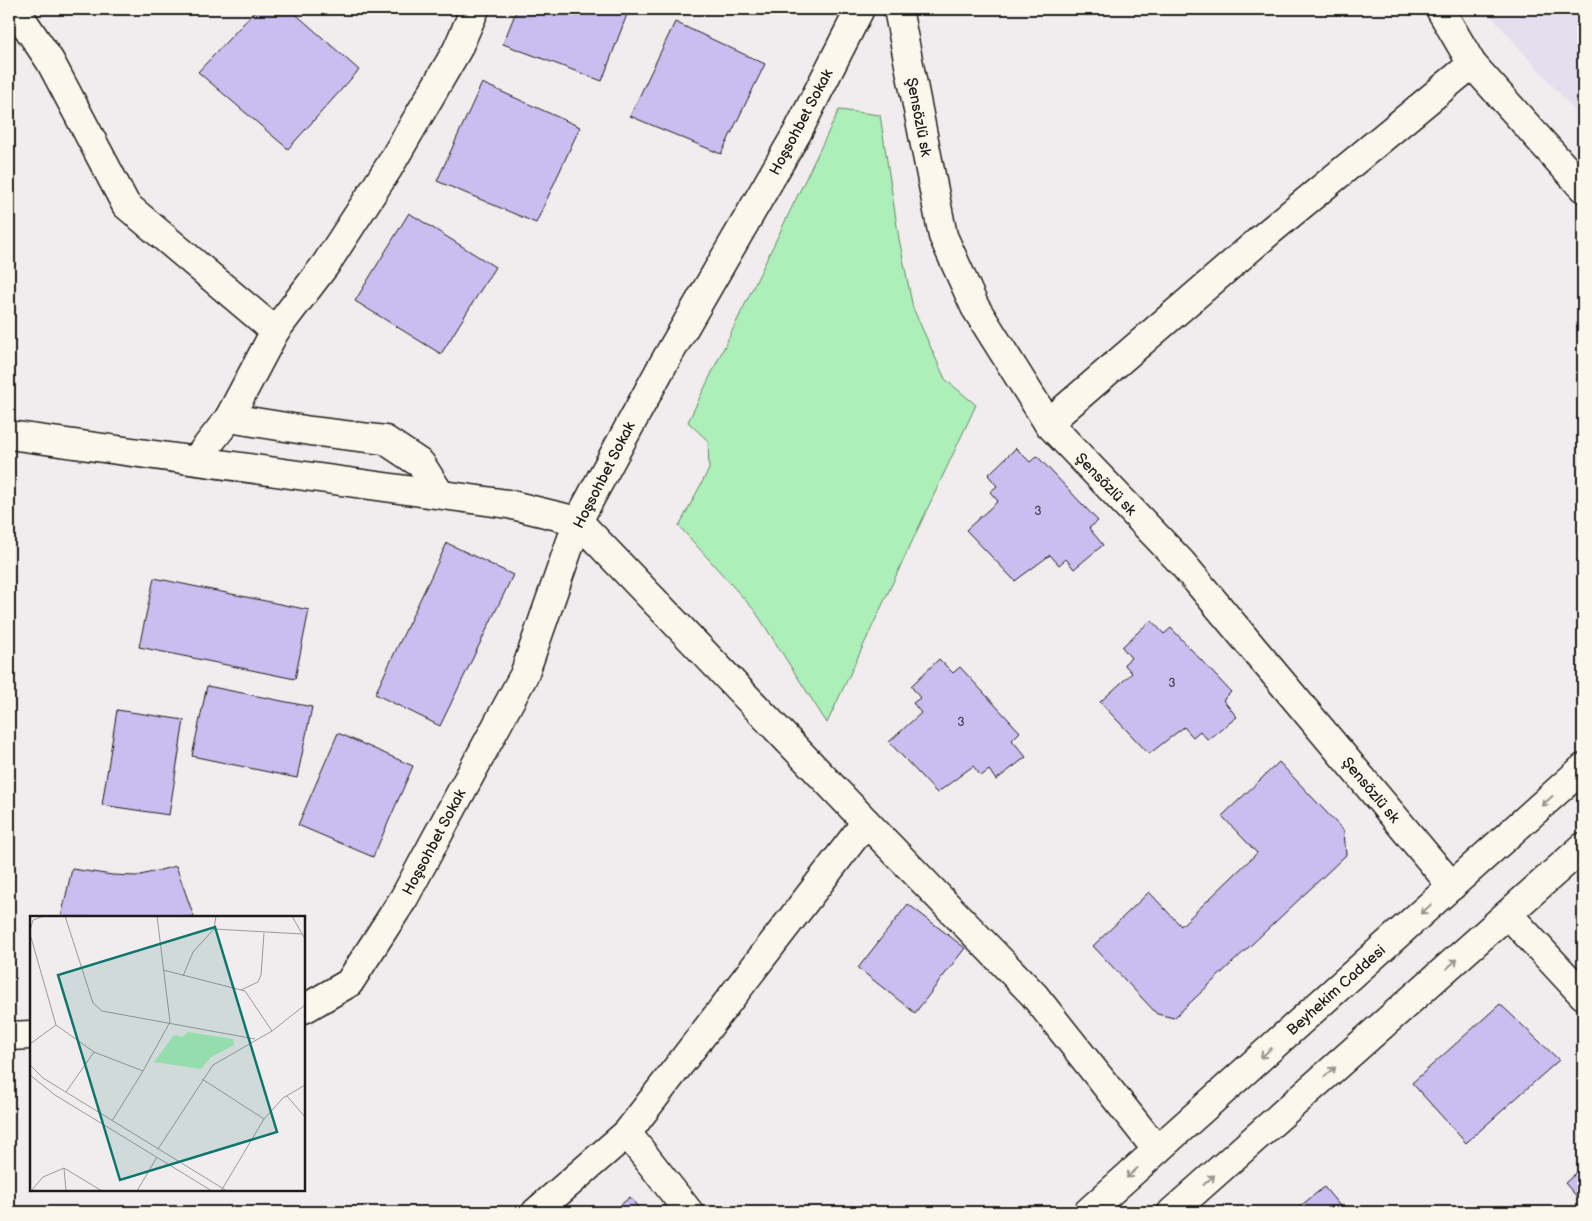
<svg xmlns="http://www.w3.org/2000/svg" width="1592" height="1221" viewBox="0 0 1592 1221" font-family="'Balsamiq Sans',sans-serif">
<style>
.built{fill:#e5deee}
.green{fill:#adefb8;stroke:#64866a}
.building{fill:#c8bef0;stroke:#1c1c1c}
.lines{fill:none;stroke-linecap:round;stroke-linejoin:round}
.minor-casing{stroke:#1c1c1c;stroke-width:31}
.major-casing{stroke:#1c1c1c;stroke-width:31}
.minor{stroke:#fbf7ec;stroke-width:28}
.major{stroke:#fbf7ec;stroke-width:28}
.oneway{stroke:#97948e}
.labels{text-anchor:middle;stroke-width:5;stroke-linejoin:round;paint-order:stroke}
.number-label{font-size:12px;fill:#474451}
.street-label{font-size:15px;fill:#1c1c1c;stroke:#fbf7ec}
.inset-road{fill:none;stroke:#9c9999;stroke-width:1}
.view{fill:#0f766e;fill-opacity:0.15;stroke:#0f766e;stroke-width:2.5}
.inset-edge{fill:none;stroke:#1c1c1c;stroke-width:2.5}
</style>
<rect width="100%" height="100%" fill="#f1eced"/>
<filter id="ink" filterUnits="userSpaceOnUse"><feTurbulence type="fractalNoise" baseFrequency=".02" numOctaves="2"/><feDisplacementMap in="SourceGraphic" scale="10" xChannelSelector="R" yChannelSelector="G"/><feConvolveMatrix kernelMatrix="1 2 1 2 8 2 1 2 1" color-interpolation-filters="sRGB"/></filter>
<g filter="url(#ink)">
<!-- built -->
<polygon class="built" points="1485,9 1583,9 1583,120"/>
<!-- green -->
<polygon class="green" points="839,110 880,115 899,239 913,308 945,379 976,405 827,723 755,611 679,526 709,469 708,441 688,422"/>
<!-- building -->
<g class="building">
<polygon points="257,9 290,9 359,70 288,149 198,72"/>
<polygon points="517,9 629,9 602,81 503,44"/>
<polygon points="675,22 765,64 721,154 630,116"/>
<polygon points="482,83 580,127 536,223 437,181"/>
<polygon points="409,213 495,267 441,354 355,301"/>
<polygon points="1016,448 1030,462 1037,456 1098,521 1089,528 1103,545 1074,569 1066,559 1059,565 1050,555 1015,581 966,530 998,501 990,492 997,486 988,475"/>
<polygon points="447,543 513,575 440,726 375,694"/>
<polygon points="154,578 309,610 295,679 139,647"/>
<polygon points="1151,620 1164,634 1171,628 1231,692 1223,700 1237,717 1208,740 1200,731 1193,737 1184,727 1149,754 1100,702 1132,673 1124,664 1131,658 1122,647"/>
<polygon points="939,659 953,673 960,667 1020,732 1012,740 1026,757 996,780 989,770 981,776 973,766 937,793 889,742 921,713 913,703 920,698 911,686"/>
<polygon points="207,686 312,707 297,778 192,756"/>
<polygon points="117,710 184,720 169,815 102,805"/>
<polygon points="338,733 413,766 373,857 298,825"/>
<polygon points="1279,762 1344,831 1346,855 1174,1018 1157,1014 1093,946 1149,892 1181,926 1257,853 1222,816"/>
<polygon points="176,866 194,917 61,917 72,869 112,875 137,876"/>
<polygon points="908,904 965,948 915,1013 858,968"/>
<polygon points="1500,1004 1559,1060 1466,1143 1412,1083"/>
<polygon points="1583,1167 1583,1204 1565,1183"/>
<polygon points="1324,1187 1345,1212 1293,1212"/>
<polygon points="630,1197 642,1212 612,1212"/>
</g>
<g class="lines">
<defs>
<g id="minor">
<polyline points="15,9 50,61 126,205 275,331"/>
<polyline points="898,9 943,236 975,307 1048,423 1181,562 1452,886"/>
<polyline points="1440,9 1472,64 1583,188"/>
<polyline points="229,418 311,431 385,440 421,464 440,494"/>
<polyline points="1048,423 1269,232 1472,64"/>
<polyline points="9,435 508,504 578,521 866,822 627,1133 536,1212"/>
<polyline points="196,460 229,418 275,331 326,264 389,167 457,50 475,9"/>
<polyline points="866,822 1034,995 1157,1150"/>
<polyline points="1508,914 1583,995"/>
<polyline points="304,1009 349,983 404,898 524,675 578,521 661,368 797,133 860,9"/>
<polyline points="9,1036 31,1035"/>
<polyline points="627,1133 689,1212"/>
</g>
<g id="major">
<polyline points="1088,1212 1583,768"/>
<polyline points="1172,1212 1583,847"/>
</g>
</defs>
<!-- minor casing -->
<use href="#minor" class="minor-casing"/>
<!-- major casing -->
<use href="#major" class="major-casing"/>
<!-- minor -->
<use href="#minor" class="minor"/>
<!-- major -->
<use href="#major" class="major"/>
</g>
<!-- one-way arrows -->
<defs><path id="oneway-shaft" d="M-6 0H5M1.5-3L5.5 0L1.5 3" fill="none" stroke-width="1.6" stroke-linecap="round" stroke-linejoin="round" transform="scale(1.25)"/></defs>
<g class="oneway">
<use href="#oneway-shaft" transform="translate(1547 801) rotate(138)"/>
<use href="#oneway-shaft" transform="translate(1426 909) rotate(138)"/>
<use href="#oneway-shaft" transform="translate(1452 964) rotate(-42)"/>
<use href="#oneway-shaft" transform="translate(1266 1053) rotate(138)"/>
<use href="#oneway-shaft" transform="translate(1330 1072) rotate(-42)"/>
<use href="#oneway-shaft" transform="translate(1132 1173) rotate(138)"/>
<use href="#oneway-shaft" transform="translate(1209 1180) rotate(-42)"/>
</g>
</g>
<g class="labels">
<!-- number labels -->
<g class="number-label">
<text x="1038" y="515">3</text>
<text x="1172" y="687">3</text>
<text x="961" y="726">3</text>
</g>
<!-- street labels -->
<g class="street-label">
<text transform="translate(919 117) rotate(79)" y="5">Şensözlü sk</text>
<text transform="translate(801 122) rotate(-62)" y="5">Hoşsohbet Sokak</text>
<text transform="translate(604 475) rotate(-63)" y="5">Hoşsohbet Sokak</text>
<text transform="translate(1106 484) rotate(46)" y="5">Şensözlü sk</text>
<text transform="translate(1371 790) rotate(50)" y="5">Şensözlü sk</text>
<text transform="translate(434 842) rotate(-62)" y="5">Hoşsohbet Sokak</text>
<text transform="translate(1336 990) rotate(-42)" y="5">Beyhekim Caddesi</text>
</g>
</g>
<!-- overview -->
<g transform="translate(30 916)">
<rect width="275" height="275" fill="#f1eced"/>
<path d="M 158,116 L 203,123 L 204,129 L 181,141 L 171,153 L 124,146 L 144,119 L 152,121 Z" fill="#adefb8"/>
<path class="inset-road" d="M 35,0 L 63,87 L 72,95 L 225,123M 262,0 L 275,23M 184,13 L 272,18M 0,15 L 3,4 L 14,0M 0,18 L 26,109 L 64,136 L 113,155 L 140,106 L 127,0M 133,54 L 215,75 L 242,115 L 275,89M 153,60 L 163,36 L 184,13 L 186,0M 211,74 L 228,66 L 231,59 L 234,17M 0,128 L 26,109M 0,149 L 13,162 L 197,275M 0,159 L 25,179 L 182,275M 172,163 L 234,203M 36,176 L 64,136M 257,180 L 275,201M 82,205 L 113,155M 128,233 L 183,149 L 242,115M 34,252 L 36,275M 1,275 L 13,261 L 34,252 L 72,275M 107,275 L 127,241M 191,275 L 234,203 L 253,182 L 275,169"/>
<path class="view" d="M 185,11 L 247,216 L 90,264 L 28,59 Z"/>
<rect width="275" height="275" class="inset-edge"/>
</g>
<!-- margin -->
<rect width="1592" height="1221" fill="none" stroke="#fbf7ec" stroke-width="30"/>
<rect x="15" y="15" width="1562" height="1191" fill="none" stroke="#1c1c1c" stroke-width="2" filter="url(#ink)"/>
</svg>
